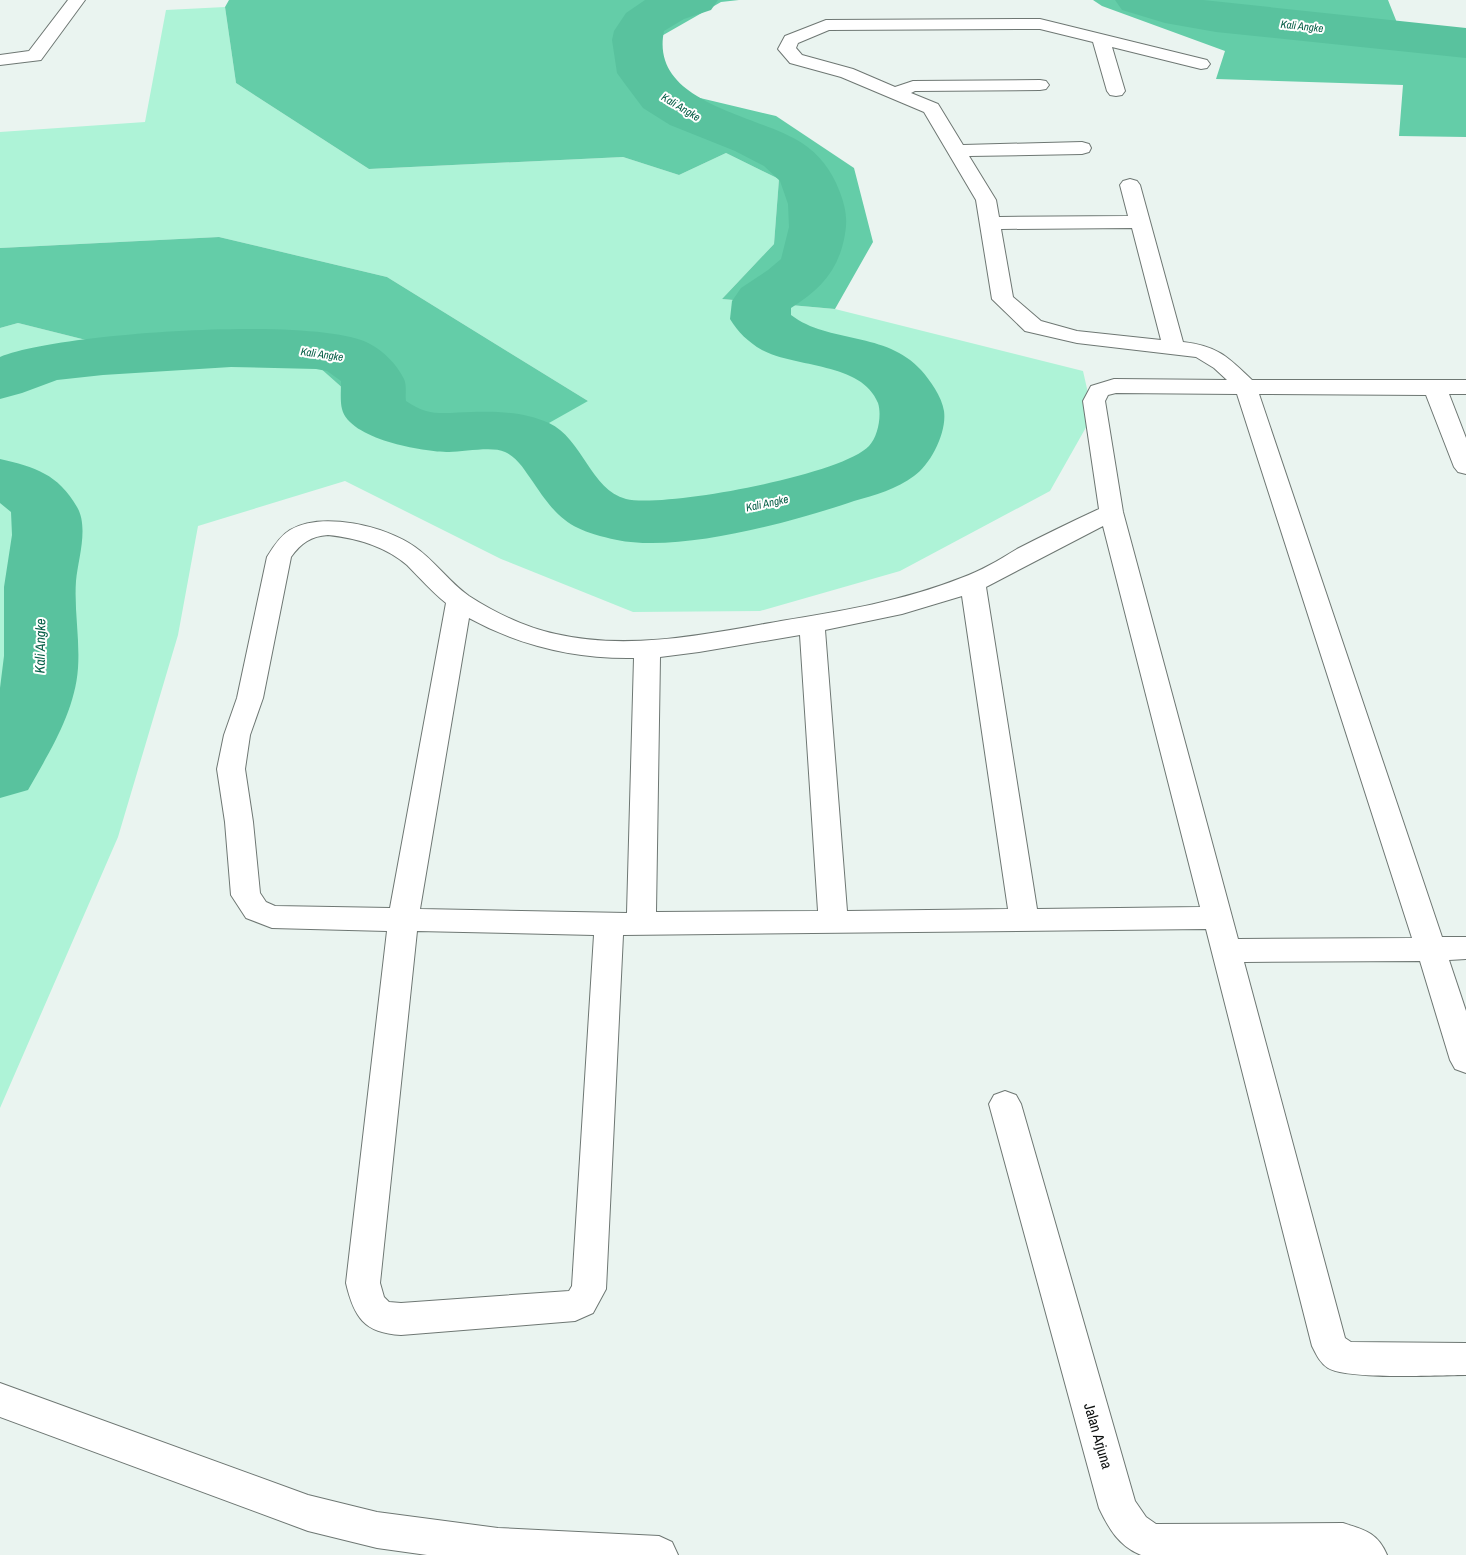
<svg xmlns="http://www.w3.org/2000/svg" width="1466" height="1555" viewBox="0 0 1466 1555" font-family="'Archivo Narrow',sans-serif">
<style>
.green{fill:#aef3d7}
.forest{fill:#64cda8}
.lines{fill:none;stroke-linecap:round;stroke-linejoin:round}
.river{fill:#59c29e;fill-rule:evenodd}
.street-casing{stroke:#6e7773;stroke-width:2}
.street{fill:#fff;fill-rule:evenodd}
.labels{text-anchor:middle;stroke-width:4;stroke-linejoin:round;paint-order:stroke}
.far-water-label{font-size:11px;font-style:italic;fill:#086048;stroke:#fff}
.water-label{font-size:14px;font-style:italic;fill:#086048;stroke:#fff}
.near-street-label{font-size:15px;fill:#0e1110;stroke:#fff}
</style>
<rect width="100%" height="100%" fill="#eaf4f0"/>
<!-- green -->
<polygon class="green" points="225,7 236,83 369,169 623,157 679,175 726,153 779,179 774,244 722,299 835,309 1083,371 1093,415 1050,491 900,571 760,611 633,612 501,559 345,481 198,526 178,635 118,837 0,1108 0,328 18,323 90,341 301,351 402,441 588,401 387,277 219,237 0,248 0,132 145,122 166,10"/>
<!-- forest -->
<g class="forest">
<polygon points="229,0 739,0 721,2 637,50 654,87 776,116 854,168 873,242 835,309 722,299 774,244 779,179 726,153 679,175 623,157 369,169 236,83 225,7"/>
<polygon points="1093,0 1388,0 1407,48 1466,54 1466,137 1399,136 1403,85 1216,79 1225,51 1102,6"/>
<polygon points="219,237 387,277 588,401 517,441 402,441 301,351 90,341 18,323 0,328 0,248"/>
</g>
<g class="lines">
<!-- river -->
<g class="river">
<path d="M 645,0 L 718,0 L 711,10 L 684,19 L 664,31 C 649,104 757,114 802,143 C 819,154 832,171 839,190 C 845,205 848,218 845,234 C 839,270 821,289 791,308 L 791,315 C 829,344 886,331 921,370 C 930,380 942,397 944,411 C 947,432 931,464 914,476 C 897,489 875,495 854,501 C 792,522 681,553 617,540 C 571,530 559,521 533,482 C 525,471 518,458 505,452 C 492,446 464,452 449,452 C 423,452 349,439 342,409 C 340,401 341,390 341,381 L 327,371 L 316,369 L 231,367 L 103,375 L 57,380 L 22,393 L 0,399 L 0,357 C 56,333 319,315 370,344 C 384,351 397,365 404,379 C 407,385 405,395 406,401 C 412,405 419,409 426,411 C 440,415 457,412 471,412 C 497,411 525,412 549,423 C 582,438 591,490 626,499 C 665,508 842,475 869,446 C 878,437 882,415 878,403 C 862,362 795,368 762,350 C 748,342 738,332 730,319 L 732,301 L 741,288 L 768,270 L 781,259 L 789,227 L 788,204 L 780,181 L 764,166 L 735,151 L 670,125 L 643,108 L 625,84 L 617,73 L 612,40 L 614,31 L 626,13 Z"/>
<polygon points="1115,0 1203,0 1466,28 1466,58 1216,32 1165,23 1122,10"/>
<path d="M 0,459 C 35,467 58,474 77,507 C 89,527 78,559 76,581 C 74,610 80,639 78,668 C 75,712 49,753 28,790 L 0,798 L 0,688 L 4,656 L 4,587 L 12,535 L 11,512 L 0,503 Z"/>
</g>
<defs>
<g id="street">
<polygon points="68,0 85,0 41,60 0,65 0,55 29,51"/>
<path d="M 1040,19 L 1207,60 L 1210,64 L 1207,68 L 1201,69 L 1112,47 L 1125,91 L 1122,95 L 1116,96 L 1110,95 L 1107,91 L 1093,42 L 1040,29 L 829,30 L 798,43 L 796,48 L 802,55 L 853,69 L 895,87 L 913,81 L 1040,80 L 1046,81 L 1049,85 L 1046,89 L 1040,90 L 915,91 L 911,93 L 938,104 L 963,145 L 1082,142 L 1089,144 L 1091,148 L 1089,152 L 1082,154 L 969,156 L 996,200 L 999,217 L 1128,216 L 1120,185 L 1123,181 L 1130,179 L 1137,181 L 1140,185 L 1183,342 C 1218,346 1228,357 1252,380 L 1466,380 L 1466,394 L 1449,394 L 1466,438 L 1466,474 L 1458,472 L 1454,467 L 1426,395 L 1259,394 L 1442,937 L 1466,937 L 1466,959 L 1449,960 L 1466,1011 L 1466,1073 L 1455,1069 L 1450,1060 L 1420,961 L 1244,962 L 1345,1338 L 1351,1342 L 1466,1343 L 1466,1375 C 1438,1375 1348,1380 1328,1368 C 1320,1363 1316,1354 1312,1346 L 1206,929 L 623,935 L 606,1289 L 593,1313 L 575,1321 L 401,1335 C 364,1333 354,1317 346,1283 L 387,931 L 272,928 L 246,918 L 231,895 L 225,822 L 217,769 L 224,735 L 237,698 L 267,557 C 273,547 280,536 290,530 C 322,511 386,526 415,547 C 435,561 449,582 469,596 C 494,612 526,628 556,634 C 630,651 707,634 781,621 C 842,611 903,601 961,578 C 981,571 999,560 1017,549 C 1044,535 1071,522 1099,509 L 1083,401 L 1091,386 L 1114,379 L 1227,380 L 1214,368 L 1196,357 L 1077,343 L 1025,331 L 992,299 L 976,200 L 924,112 L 841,77 L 790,63 L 778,49 L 785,36 L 826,20 ZM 1132,228 L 1161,340 L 1077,331 L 1041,321 L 1013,297 L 1001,229 ZM 1116,393 L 1237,394 L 1412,938 L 1238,939 L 1123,512 L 1105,401 L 1108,395 ZM 1103,526 L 1200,907 L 1037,909 L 986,587 ZM 328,535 C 356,538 385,546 407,565 C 420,578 432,592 446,603 L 390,908 L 275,906 L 266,902 L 260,893 L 253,822 L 245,769 L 250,735 L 263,698 L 291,557 C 301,543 311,536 328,535 ZM 962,596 L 1008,909 L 847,911 L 825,630 L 902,614 ZM 469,618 C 520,646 575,659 634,658 L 627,913 L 420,909 ZM 800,635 L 818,911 L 656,912 L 660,657 L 699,652 ZM 417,931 L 594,935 L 572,1286 L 569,1291 L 401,1303 L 389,1302 L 384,1297 L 380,1283 Z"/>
<path d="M 1005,1091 L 1016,1095 L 1021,1104 L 1135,1501 L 1146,1517 L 1156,1524 L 1343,1523 C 1365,1530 1378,1533 1387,1555 L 1141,1555 C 1119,1546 1109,1529 1099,1508 L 989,1104 L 994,1095 Z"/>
<polygon points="0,1383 308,1495 377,1512 498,1528 659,1536 672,1542 678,1555 427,1555 377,1548 308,1531 0,1417"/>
</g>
</defs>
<!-- street casing -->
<use href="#street" class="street-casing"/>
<!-- street -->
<use href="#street" class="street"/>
</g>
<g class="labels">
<!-- far-water labels -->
<g class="far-water-label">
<text transform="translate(1302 26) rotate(6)" y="4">Kali Angke</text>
<text transform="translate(681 107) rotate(31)" y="4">Kali Angke</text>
<text transform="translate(322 354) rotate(8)" y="4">Kali Angke</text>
<text transform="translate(767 503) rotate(-12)" y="4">Kali Angke</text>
</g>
<!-- water labels -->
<g class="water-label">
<text transform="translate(40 646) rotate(-89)" y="5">Kali Angke</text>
</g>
<!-- near-street labels -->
<g class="near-street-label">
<text transform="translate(1098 1436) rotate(74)" y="5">Jalan Arjuna</text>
</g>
</g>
</svg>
